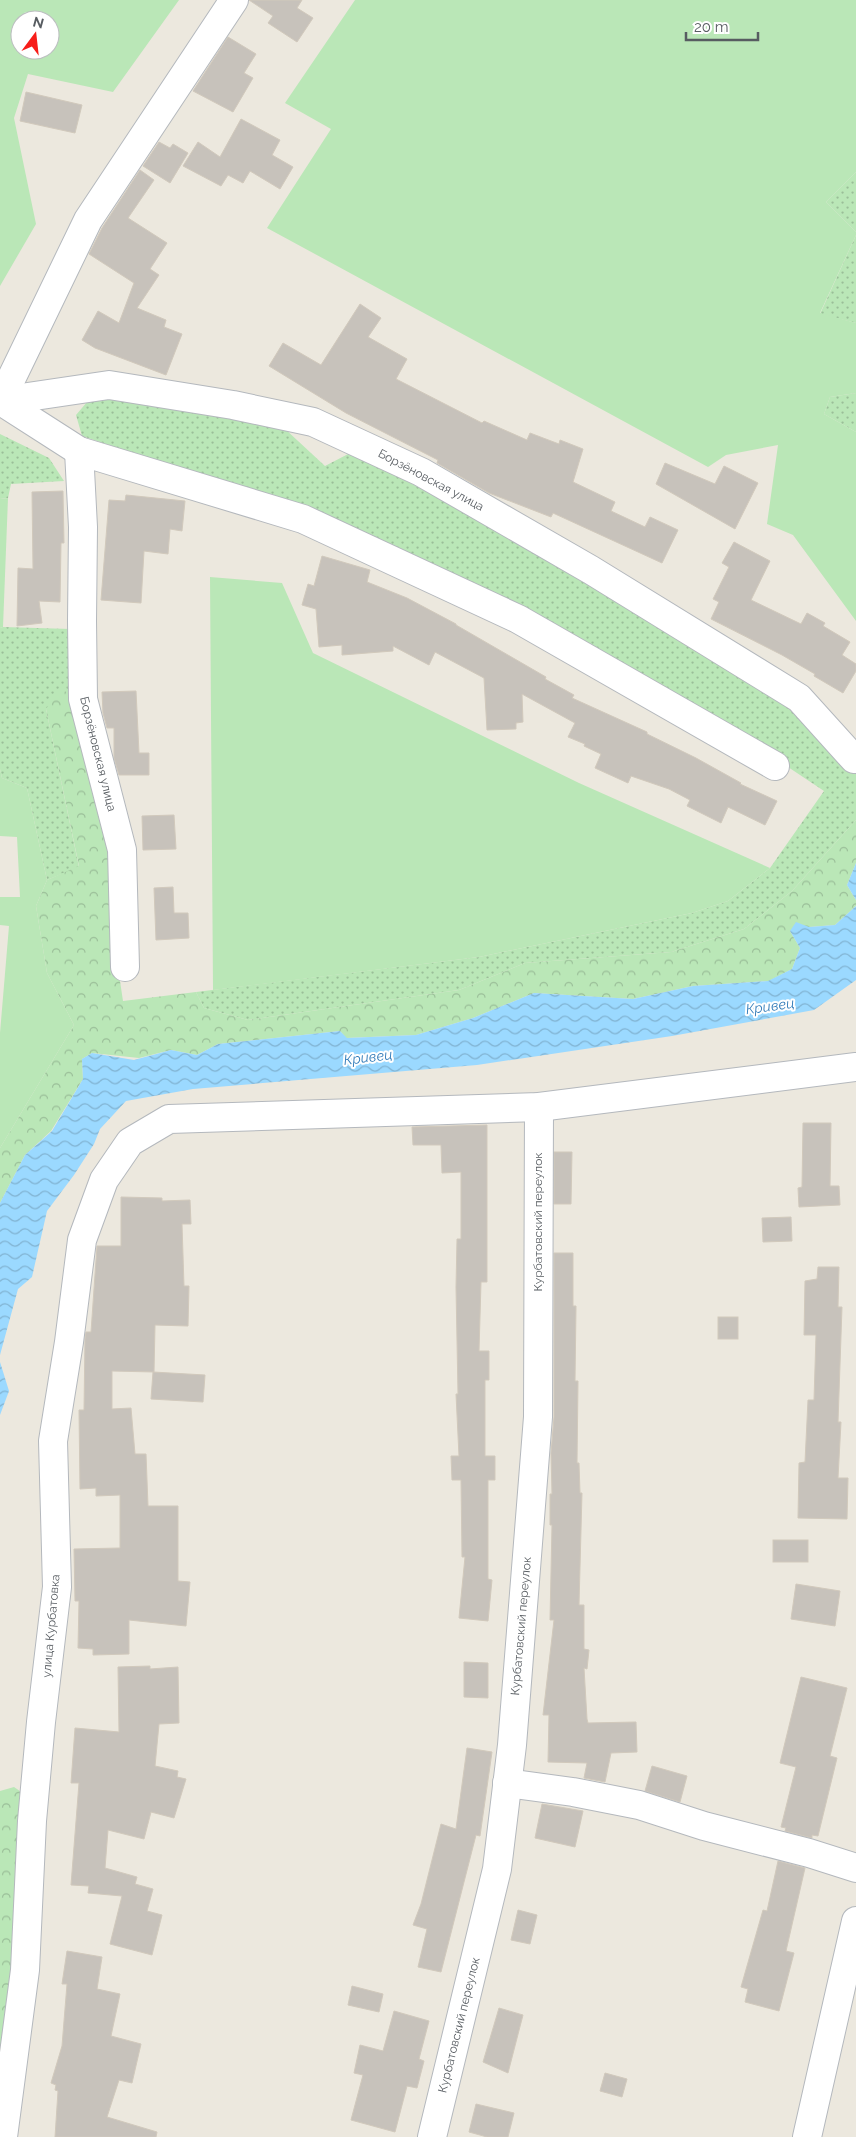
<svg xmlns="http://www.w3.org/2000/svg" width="856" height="2137" viewBox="0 0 856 2137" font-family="Raleway,sans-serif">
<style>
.grass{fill:url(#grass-dots)}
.forest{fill:url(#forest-crowns)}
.green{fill:#bae7b7;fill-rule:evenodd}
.water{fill:url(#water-waves)}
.building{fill:#c7c2bb;stroke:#d1c9bc}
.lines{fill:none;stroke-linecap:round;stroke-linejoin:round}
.minor-casing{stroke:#b4b8bd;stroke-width:30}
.minor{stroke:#fff;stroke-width:28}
.labels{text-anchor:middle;stroke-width:4;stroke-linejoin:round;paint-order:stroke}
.street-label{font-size:12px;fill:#575c61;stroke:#fff}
.water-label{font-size:14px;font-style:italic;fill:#317bb8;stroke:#fff}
</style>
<defs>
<pattern id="grass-dots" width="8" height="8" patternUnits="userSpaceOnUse" patternTransform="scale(1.25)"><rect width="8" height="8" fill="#bae7b7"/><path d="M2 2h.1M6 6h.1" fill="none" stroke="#9abe98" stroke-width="1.8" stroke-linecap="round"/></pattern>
<pattern id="forest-crowns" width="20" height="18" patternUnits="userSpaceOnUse" patternTransform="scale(1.25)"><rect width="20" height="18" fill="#bae7b7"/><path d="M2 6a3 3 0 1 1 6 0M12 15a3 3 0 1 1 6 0" fill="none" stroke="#9abe98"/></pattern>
<pattern id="water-waves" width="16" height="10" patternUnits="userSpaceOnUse" patternTransform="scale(1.25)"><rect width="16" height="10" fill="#9bd9ff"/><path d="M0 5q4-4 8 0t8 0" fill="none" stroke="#81b3d2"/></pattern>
</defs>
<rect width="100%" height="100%" fill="#ece8de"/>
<!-- grass -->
<g class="grass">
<polygon points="856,172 856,232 826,202"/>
<polygon points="856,235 856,323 820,314"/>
<polygon points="856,393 856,432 824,414 830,397"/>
<polygon points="93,395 284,428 325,466 352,452 595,581 856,746 856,820 792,891 744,929 671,952 525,963 459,990 248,1020 204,1008 196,992 479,957 692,913 728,901 770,868 824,791 767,753 304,510 82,436 76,415"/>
<polygon points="0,434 49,458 64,481 11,484 8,498 0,499"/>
<polygon points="3,627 71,629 73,695 46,709 79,867 47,880 27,788 2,778 0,769 0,628"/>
</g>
<!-- forest -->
<g class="forest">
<polygon points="60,689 73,695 113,866 114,941 123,1001 196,992 204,1008 248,1020 459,990 525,963 671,952 744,929 792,891 856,820 856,863 847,885 856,900 856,906 835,925 809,927 790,931 800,948 792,969 769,981 693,986 633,999 534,993 473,1018 416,1035 346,1038 340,1031 218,1044 197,1055 171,1050 139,1058 92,1053 82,1059 83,1079 72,1097 51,1131 25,1155 0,1203 0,1148 74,1025 47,973 36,906 47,880 79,866 46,709"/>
<polygon points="14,1787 30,1798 0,2114 0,1791"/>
</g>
<!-- green -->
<g class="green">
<path d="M 0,0 L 179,0 L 113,92 L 28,74 L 14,118 L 36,224 L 0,286 ZM 20,20 L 50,20 L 50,50 L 20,50 Z"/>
<polygon points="355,0 856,0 856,172 826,202 856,232 856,235 820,313 856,323 856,393 830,397 824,414 856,432 856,621 793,535 767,524 778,445 726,455 708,467 267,228 331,129 285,103"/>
<polygon points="8,498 3,627 0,628 0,499"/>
<polygon points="210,577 282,583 313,653 579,783 770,868 728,901 692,913 479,957 213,990"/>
<polygon points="0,769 2,778 27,788 47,880 36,906 47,973 74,1025 0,1148 0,1033 9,926 0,925 0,897 20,897 17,837 0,836"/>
</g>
<!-- water -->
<g class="water">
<polygon points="856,863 856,900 847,885"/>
<polygon points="856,906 856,980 814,1010 672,1036 477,1065 193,1089 126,1101 100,1129 94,1144 74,1175 47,1211 32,1277 18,1289 0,1355 0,1203 25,1155 52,1131 83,1079 82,1059 92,1053 134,1060 171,1050 197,1055 218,1044 340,1031 347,1038 416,1035 473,1018 534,993 633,999 693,986 768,981 792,969 800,948 790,931 796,922 809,927 835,925"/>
<polygon points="0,1362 9,1391 0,1415"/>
</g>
<!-- building -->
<g class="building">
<polygon points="249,0 302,0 297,8 313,18 297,42 268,23 273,16"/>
<polygon points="228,37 256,54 244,73 253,78 233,112 193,91"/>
<polygon points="26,92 82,105 75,133 20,121"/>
<polygon points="241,119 280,140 272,155 293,167 280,189 250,171 243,183 228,175 221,186 183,166 198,142 220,157"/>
<polygon points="159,142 170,148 173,144 188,153 170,183 143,166"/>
<polygon points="140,170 154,180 128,218 167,243 150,269 159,275 137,308 166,320 164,327 182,334 166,375 95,348 82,340 98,311 119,323 134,283 89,254 102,228"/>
<polygon points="360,304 381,318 368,337 407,359 396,379 482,423 484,421 527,440 530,433 559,444 560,440 583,449 573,482 615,502 611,511 645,527 650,517 678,530 662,563 553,513 551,517 489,493 437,463 438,460 346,413 269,366 283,343 321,365"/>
<polygon points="665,463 715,484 724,466 758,483 735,529 656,484"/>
<polygon points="63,491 64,543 61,543 60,602 39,601 42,623 17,626 18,568 33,569 32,492"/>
<polygon points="126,495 185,501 182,531 170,529 168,554 144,551 141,603 101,600 109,500 125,501"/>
<polygon points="734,542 770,561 751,600 801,624 807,613 825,623 823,626 850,642 842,655 856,664 856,671 843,693 814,676 815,674 782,655 711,619 719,602 713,599 729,567 722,563"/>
<polygon points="322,556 370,570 367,582 407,598 456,624 456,625 546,677 545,679 574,695 572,698 647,732 647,734 696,758 741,783 740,784 777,801 765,825 728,807 721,823 687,806 690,800 669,789 631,776 628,783 595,768 601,754 584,746 585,744 568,737 575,723 522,694 523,722 516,723 516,729 487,730 484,678 435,652 429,665 393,646 393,651 342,655 342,645 319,647 316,609 302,605 308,584 314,586"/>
<polygon points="136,691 139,753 149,753 149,775 119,775 114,758 114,728 107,728 103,713 102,692"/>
<polygon points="174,815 176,849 143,850 142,816"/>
<polygon points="173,887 174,913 188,913 189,938 156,940 154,888"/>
<polygon points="803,1123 831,1123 830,1186 839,1186 840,1205 799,1207 798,1188 802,1187"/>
<polygon points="487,1125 487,1282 481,1282 479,1351 489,1351 489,1380 485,1380 485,1456 495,1456 495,1480 488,1480 488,1579 492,1580 488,1621 459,1618 465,1557 462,1557 461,1480 452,1480 451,1456 459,1456 456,1394 458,1394 456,1287 457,1239 461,1239 461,1172 442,1173 441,1145 413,1145 412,1127"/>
<polygon points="554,1152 572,1152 571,1204 554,1204"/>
<polygon points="121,1197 162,1198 162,1201 190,1200 191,1224 182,1224 184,1286 189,1286 188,1326 155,1325 154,1372 112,1371 112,1409 131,1408 135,1454 146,1454 148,1506 178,1506 178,1581 190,1582 186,1626 129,1620 129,1654 93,1655 93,1649 78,1648 79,1601 75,1601 74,1549 120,1548 120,1495 96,1496 96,1488 80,1489 79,1410 84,1410 85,1339 86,1332 91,1332 97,1246 121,1246"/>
<polygon points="791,1217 792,1241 763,1242 762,1218"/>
<polygon points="554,1253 573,1253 573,1306 576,1306 575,1381 578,1381 577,1463 579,1463 580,1493 582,1493 579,1605 584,1605 584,1649 589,1650 587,1669 584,1668 587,1719 588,1723 636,1722 637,1752 611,1753 605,1782 584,1778 587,1763 548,1762 549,1715 543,1715 554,1620 550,1620 552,1525 550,1525 550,1494 552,1494 551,1453 554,1417"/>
<polygon points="818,1267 839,1267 838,1307 842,1307 838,1422 841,1422 838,1478 848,1478 847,1519 798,1518 799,1463 805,1462 808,1400 814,1400 816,1335 804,1335 805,1281 817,1279"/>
<rect x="718" y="1317" width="20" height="22"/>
<polygon points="153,1372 205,1375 203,1402 151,1399"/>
<rect x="773" y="1540" width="35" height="22"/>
<polygon points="796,1584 840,1591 835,1626 791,1619"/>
<polygon points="464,1662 488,1663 488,1698 464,1697"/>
<polygon points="150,1666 150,1669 178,1667 179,1723 159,1724 155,1766 178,1771 177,1777 186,1779 174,1818 151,1812 144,1839 108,1830 105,1868 137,1877 135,1884 153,1889 147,1911 162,1915 152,1955 110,1944 122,1896 88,1893 89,1886 71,1885 79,1783 71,1783 75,1728 119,1732 118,1667"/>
<polygon points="801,1677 847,1688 830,1756 837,1758 818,1836 812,1835 812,1838 785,1831 786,1828 781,1827 796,1767 780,1763"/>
<polygon points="467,1748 492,1752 480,1836 476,1835 441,1972 418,1967 427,1929 413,1925 421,1904 441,1824 456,1829"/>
<polygon points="652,1766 687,1776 680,1802 645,1791"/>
<polygon points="542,1804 583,1811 575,1847 535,1838"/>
<polygon points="778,1861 805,1868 786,1951 794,1953 779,2011 745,2002 748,1989 741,1987 763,1910 767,1911"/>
<polygon points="518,1910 537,1915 530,1944 511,1940"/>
<polygon points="67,1951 102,1957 97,1989 120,1994 111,2036 141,2044 132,2083 119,2080 107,2117 157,2132 156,2137 55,2137 58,2091 55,2090 56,2085 51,2083 62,2046 67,1984 62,1984"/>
<polygon points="352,1986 383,1994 379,2012 348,2005"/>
<polygon points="499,2008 523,2015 508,2073 483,2062"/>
<polygon points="394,2011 429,2021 419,2059 424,2061 417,2088 407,2086 395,2132 351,2120 363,2075 354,2073 360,2045 383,2051"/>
<polygon points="605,2073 627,2079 622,2097 600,2091"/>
<polygon points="476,2104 514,2113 508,2137 487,2137 469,2132"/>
</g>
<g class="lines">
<defs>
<g id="minor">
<polyline points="1,401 109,385 233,405 313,422 421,472 591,570 799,698 854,759"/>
<polyline points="1,401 79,451 303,519 518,619 775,766"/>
<polyline points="0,402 88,220 234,0"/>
<polyline points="79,451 83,527 82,621 83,699 122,850 125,967"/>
<polyline points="507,1783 573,1792 639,1805 704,1826 809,1853 856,1868"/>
<polyline points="3,2137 25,1970 32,1821 41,1722 57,1587 53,1441 69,1342 82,1240 104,1180 130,1142 169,1119 539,1107 856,1067"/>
<polyline points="432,2137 497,1869 512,1745 538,1417 539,1107"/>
<polyline points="807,2137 856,1921"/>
</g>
</defs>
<!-- minor casing -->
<use href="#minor" class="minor-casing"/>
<!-- minor -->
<use href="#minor" class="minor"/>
</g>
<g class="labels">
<!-- street labels -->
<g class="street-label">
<text transform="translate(431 480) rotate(28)" y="4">Борзёновская улица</text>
<text transform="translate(98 754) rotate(76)" y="4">Борзёновская улица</text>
<text transform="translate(538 1222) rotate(-90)" y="4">Курбатовский переулок</text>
<text transform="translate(51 1626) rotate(-85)" y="4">улица Курбатовка</text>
<text transform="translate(521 1626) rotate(-85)" y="4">Курбатовский переулок</text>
<text transform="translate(459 2025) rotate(-76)" y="4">Курбатовский переулок</text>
</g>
<!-- water labels -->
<g class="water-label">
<text transform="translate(770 1006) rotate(-8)" y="5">Кривец</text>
<text transform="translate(368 1057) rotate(-7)" y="5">Кривец</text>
</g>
</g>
<!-- north arrow -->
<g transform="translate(35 35) rotate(15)"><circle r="24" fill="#ffffff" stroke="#bcbec0"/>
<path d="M0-4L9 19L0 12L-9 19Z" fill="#f71d19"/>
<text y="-8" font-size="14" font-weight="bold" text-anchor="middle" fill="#575c61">N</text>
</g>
<!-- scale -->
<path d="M686 32v8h72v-8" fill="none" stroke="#575c61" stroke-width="2.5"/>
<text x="694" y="32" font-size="15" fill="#575c61" stroke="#ffffff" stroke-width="4" paint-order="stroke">20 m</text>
</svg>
